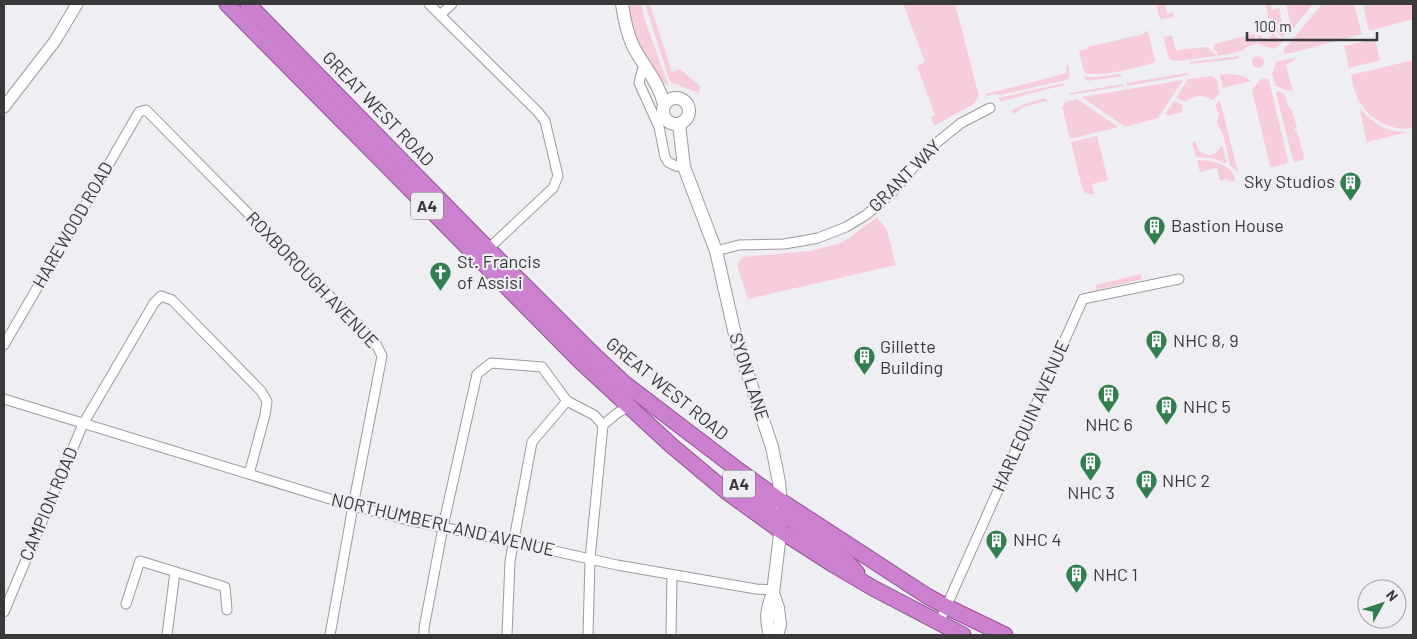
<svg xmlns="http://www.w3.org/2000/svg" width="1417" height="639" viewBox="0 0 1417 639" font-family="Barlow,sans-serif">
<style>
.green{fill:#f7cddd}
.lines{fill:none;stroke-linecap:round;stroke-linejoin:round}
.minor-casing{stroke:#9b9a9e;stroke-width:11}
.tertiary-casing{stroke:#9b9a9e;stroke-width:13}
.secondary-casing{stroke:#9b9a9e;stroke-width:14}
.trunk-casing{stroke:#915394;stroke-width:17}
.minor{stroke:#fff;stroke-width:9}
.tertiary{stroke:#fff;stroke-width:11}
.secondary{stroke:#fff;stroke-width:12}
.trunk{stroke:#cc80d0;stroke-width:15}
.labels{text-anchor:middle;stroke-width:4.5;stroke-linejoin:round;paint-order:stroke}
.shield{fill:#efeef2;stroke:#706f71;stroke-width:1}
.shield-label{font-size:16px;font-weight:bold;fill:#39383a}
.street-label{font-size:18px;fill:#39383a;stroke:#efeef2}
.poi-label{font-size:18px;fill:#39383a;stroke:#efeef2;text-anchor:start}
</style>
<rect width="100%" height="100%" fill="#efeef2"/>
<!-- green -->
<g class="green">
<path d="M 625,4 L 641,4 L 645,21 L 669,86 C 657,81 639,51 635,39 C 631,27 628,15 625,4 Z"/>
<polygon points="645,4 650,4 672,72 680,69 700,86 699,93 670,82"/>
<polygon points="903,4 955,4 979,96 974,104 934,126 931,117 935,115 917,66 925,62"/>
<polygon points="1156,4 1165,4 1167,14 1173,12 1174,17 1160,19"/>
<path d="M 1266,4 L 1270,4 L 1272,10 L 1279,8 L 1284,32 L 1284,38 C 1272,31 1267,18 1266,4 Z"/>
<polygon points="1286,4 1313,4 1292,30"/>
<polygon points="1322,4 1354,4 1362,34 1291,53 1284,53 1284,50"/>
<polygon points="1363,4 1413,4 1413,19 1369,31"/>
<polygon points="1270,29 1274,35 1283,41 1279,46 1273,49 1259,44 1257,36 1261,35 1262,38 1266,38 1267,41 1270,41 1269,37 1272,36"/>
<path d="M 1148,31 L 1155,62 C 1142,67 1096,79 1084,72 L 1079,51 L 1087,49 L 1087,47 L 1144,34 L 1144,32 Z"/>
<polygon points="1254,34 1257,44 1249,46 1243,50 1234,53 1217,56 1217,52 1212,48 1214,47 1214,44"/>
<path d="M 1172,35 L 1176,51 C 1186,48 1196,49 1207,47 L 1215,54 L 1216,56 L 1178,61 L 1171,60 L 1168,56 L 1164,37 Z"/>
<polygon points="1375,39 1380,60 1349,68 1344,46"/>
<polygon points="1236,55 1240,57 1236,59 1190,64 1190,62 1231,57 1232,58"/>
<circle cx="1258" cy="62" r="6"/>
<polygon points="1298,57 1286,65 1293,91 1283,89 1276,86 1272,74 1276,62"/>
<path d="M 1413,60 L 1413,128 C 1389,132 1364,117 1356,94 C 1353,88 1353,81 1351,75 Z"/>
<path d="M 1068,65 C 1069,71 1072,77 1066,80 L 1000,95 L 997,94 L 987,96 L 986,94 L 1067,73 L 1066,66 Z"/>
<polygon points="1188,73 1188,75 1127,86 1126,83"/>
<polygon points="1121,74 1122,76 1087,81 1083,77 1096,77"/>
<path d="M 1226,74 C 1235,74 1245,75 1251,81 L 1223,88 L 1220,75 Z"/>
<path d="M 1212,76 L 1217,80 L 1219,93 L 1213,100 C 1203,95 1193,94 1185,102 L 1176,98 L 1188,79 Z"/>
<polygon points="1266,78 1269,80 1288,161 1286,164 1272,167 1270,166 1252,90 1260,80"/>
<polygon points="1183,80 1158,118 1125,127 1082,97"/>
<polygon points="1064,83 1064,85 1028,94 1000,102 999,98"/>
<polygon points="1123,84 1124,86 1070,95 1069,93"/>
<polygon points="1278,91 1285,95 1289,108 1292,110 1297,128 1294,129 1295,131 1297,131 1304,157 1303,160 1295,162 1293,160 1276,93"/>
<polygon points="1045,98 1049,102 1046,101 1023,107 1014,114 1013,111 1010,111 1027,103"/>
<polygon points="1077,99 1079,100 1118,127 1070,139 1062,107 1066,102"/>
<polygon points="1220,100 1238,172 1230,165 1223,134 1217,123 1219,114 1215,105"/>
<polygon points="1174,101 1183,105 1182,112 1167,116 1166,113"/>
<path d="M 1359,107 C 1372,123 1387,133 1408,132 L 1367,142 Z"/>
<path d="M 1097,136 L 1108,180 L 1092,184 L 1094,194 C 1088,195 1084,193 1082,188 L 1071,142 Z"/>
<polygon points="1195,141 1199,151 1209,156 1216,153 1222,145 1227,163 1225,163 1212,158 1196,157 1192,143"/>
<path d="M 1199,160 C 1214,161 1232,164 1235,180 L 1229,182 L 1228,179 L 1220,181 L 1217,168 L 1200,172 L 1197,161 Z"/>
<polygon points="877,217 887,230 896,265 748,299 737,265 742,257 809,251 838,244 849,238"/>
<polygon points="1141,274 1142,279 1097,290 1095,285"/>
</g>
<g class="lines">
<defs>
<g id="minor">
<polyline points="429,4 538,112 545,121 558,176 553,188 488,249"/>
<polyline points="440,15 452,4"/>
<polyline points="645,65 642,71 639,83 659,127 665,157 668,162 676,166 684,167"/>
<polyline points="716,251 739,245 784,244 802,241 818,238 846,227 866,215 891,194 929,149 961,123 990,108"/>
<polyline points="4,345 139,112 146,110 375,342 382,356 353,506 330,635"/>
<polyline points="4,399 353,506 408,520 514,542 617,565 756,589 773,590"/>
<polyline points="603,425 616,414 629,406"/>
<polyline points="126,604 140,561 225,587 227,610"/>
<polyline points="4,612 83,424 154,303 161,296 172,300 261,391 267,401 265,415 249,474"/>
<polyline points="939,623 1083,299 1179,279"/>
<polyline points="167,635 175,572"/>
<polyline points="424,635 424,628 444,522 477,374 491,363 542,367 567,401 594,415 603,425"/>
<polyline points="507,635 510,561 532,442 567,401"/>
<polyline points="588,635 590,559 603,425"/>
<polyline points="671,635 672,575"/>
</g>
<polyline id="tertiary" points="4,107 55,41 77,4"/>
<g id="secondary">
<path d="M 622,4 C 624,18 627,33 633,46 C 644,67 658,81 664,104"/>
<circle cx="676" cy="111" r="13"/>
<polyline points="679,124 684,167 716,251 736,339 772,447 779,482 782,517 773,593 778,608 780,625 777,635"/>
<path d="M 770,635 C 765,619 767,608 773,593"/>
</g>
<g id="trunk">
<polyline points="227,4 581,362 672,446 727,492 781,531 834,565 873,588 963,635"/>
<polyline points="248,4 488,249 593,354 624,383 738,470 781,501 927,596 947,607 1005,635"/>
<path d="M 743,486 C 760,498 771,509 780,528"/>
<path d="M 785,509 C 797,531 821,541 840,556 C 846,560 852,567 857,573"/>
</g>
</defs>
<!-- minor casing -->
<use href="#minor" class="minor-casing"/>
<!-- tertiary casing -->
<use href="#tertiary" class="tertiary-casing"/>
<!-- secondary casing -->
<use href="#secondary" class="secondary-casing"/>
<!-- trunk casing -->
<use href="#trunk" class="trunk-casing"/>
<!-- minor -->
<use href="#minor" class="minor"/>
<!-- tertiary -->
<use href="#tertiary" class="tertiary"/>
<!-- secondary -->
<use href="#secondary" class="secondary"/>
<!-- trunk -->
<use href="#trunk" class="trunk"/>
</g>
<!-- icons -->
<defs>
<symbol id="building-pin" viewBox="-11 -11 22 30"><path d="M0 17L-7.5 6A9.5 9.5 0 1 1 7.5 6Z" fill="#317e4e" stroke="#efeef2"/><path d="M-4-6H4V6H1V3H-1V6H-4ZM-2.5-4.3h1.7v1.8h-1.7ZM.8-4.3h1.7v1.8H.8ZM-2.5-1h1.7V.8h-1.7ZM.8-1h1.7V.8H.8Z" fill="#fff"/></symbol>
<symbol id="church-pin" viewBox="-11 -11 22 30"><path d="M0 17L-7.5 6A9.5 9.5 0 1 1 7.5 6Z" fill="#317e4e" stroke="#efeef2"/><path d="M-1.2-6h2.4v3.5h3.3v2.4h-3.3V6h-2.4V-.1h-3.3v-2.4h3.3Z" fill="#fff"/></symbol>
</defs>
<g fill-rule="evenodd">
<use href="#building-pin" x="1338" y="170" width="25" height="34"/>
<use href="#building-pin" x="1142" y="214" width="25" height="34"/>
<use href="#church-pin" x="428" y="260" width="25" height="34"/>
<use href="#building-pin" x="1144" y="328" width="25" height="34"/>
<use href="#building-pin" x="852" y="344" width="25" height="34"/>
<use href="#building-pin" x="1096" y="382" width="25" height="34"/>
<use href="#building-pin" x="1154" y="394" width="25" height="34"/>
<use href="#building-pin" x="1078" y="450" width="25" height="34"/>
<use href="#building-pin" x="1134" y="468" width="25" height="34"/>
<use href="#building-pin" x="984" y="528" width="25" height="34"/>
<use href="#building-pin" x="1064" y="562" width="25" height="34"/>
</g>
<g class="labels">
<!-- shield labels -->
<g class="shield">
<rect x="411" y="192.5" width="32" height="27" rx="4"/>
<rect x="723" y="470.5" width="32" height="27" rx="4"/>
</g>
<g class="shield-label">
<text x="427" y="212">A4</text>
<text x="739" y="490">A4</text>
</g>
<!-- street labels -->
<g class="street-label">
<text transform="translate(378 109) rotate(46)" y="6">GREAT WEST ROAD</text>
<text transform="translate(905 176) rotate(-45)" y="6">GRANT WAY</text>
<text transform="translate(73 225) rotate(-60)" y="6">HAREWOOD ROAD</text>
<text transform="translate(312 280) rotate(46)" y="6">ROXBOROUGH AVENUE</text>
<text transform="translate(749 377) rotate(72)" y="6">SYON LANE</text>
<text transform="translate(667 389) rotate(39)" y="6">GREAT WEST ROAD</text>
<text transform="translate(1031 416) rotate(-66)" y="6">HARLEQUIN AVENUE</text>
<text transform="translate(49 504) rotate(-67)" y="6">CAMPION ROAD</text>
<text transform="translate(443 525) rotate(13)" y="6">NORTHUMBERLAND AVENUE</text>
</g>
<!-- poi labels -->
<g class="poi-label">
<text x="1335" y="188" text-anchor="end">Sky Studios</text>
<text x="1171" y="232">Bastion House</text>
<text x="457" y="268">St. Francis<tspan x="457" dy="21">of Assisi</tspan></text>
<text x="1173" y="347">NHC 8, 9</text>
<text x="880" y="353">Gillette<tspan x="880" dy="21">Building</tspan></text>
<text x="1183" y="413">NHC 5</text>
<text x="1109" y="431" text-anchor="middle">NHC 6</text>
<text x="1162" y="487">NHC 2</text>
<text x="1091" y="499" text-anchor="middle">NHC 3</text>
<text x="1013" y="546">NHC 4</text>
<text x="1093" y="581">NHC 1</text>
</g>
</g>
<!-- border -->
<rect width="1417" height="639" fill="none" stroke="#39383a" stroke-width="10"/>
<!-- north arrow -->
<g transform="translate(1382 604) rotate(50)"><circle r="24" fill="#efeef2" stroke="#a6a5a8"/>
<path d="M0-4L9 19L0 12L-9 19Z" fill="#317e4e"/>
<text y="-8" font-size="14" font-weight="bold" text-anchor="middle" fill="#39383a">N</text>
</g>
<!-- scale -->
<path d="M1247 32v8h130v-8" fill="none" stroke="#39383a" stroke-width="2.5"/>
<text x="1254" y="32" font-size="15" fill="#39383a" stroke="#efeef2" stroke-width="4" paint-order="stroke">100 m</text>
</svg>
